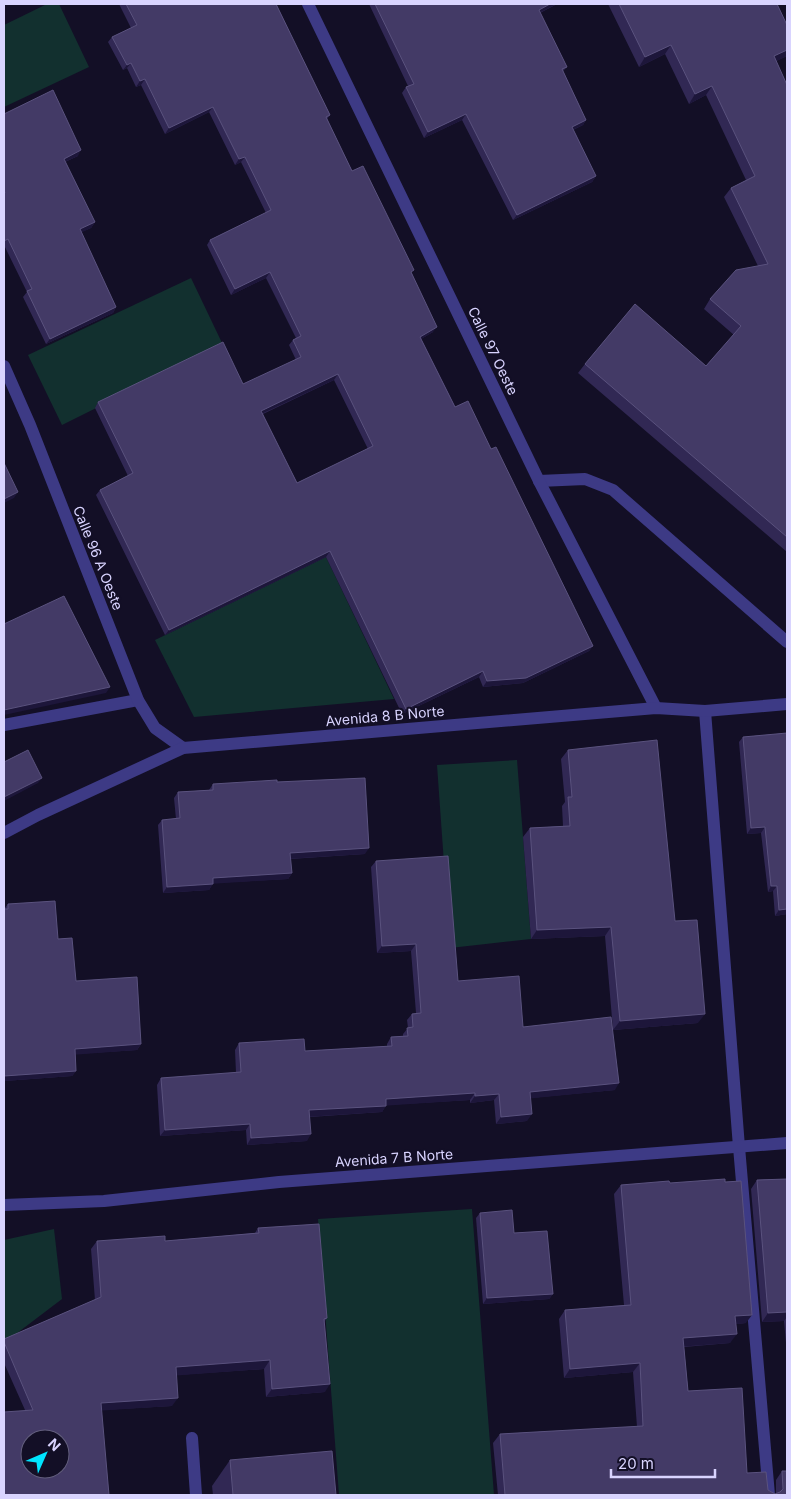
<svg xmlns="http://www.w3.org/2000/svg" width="791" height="1499" viewBox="0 0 791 1499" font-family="Inter,sans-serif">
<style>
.green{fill:#12302f}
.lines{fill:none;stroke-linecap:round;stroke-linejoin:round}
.service{stroke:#3d3a85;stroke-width:12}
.minor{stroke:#3d3a85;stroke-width:12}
.wall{fill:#312854;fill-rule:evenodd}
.shaded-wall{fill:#1d163a}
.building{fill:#433a66;stroke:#5a527e;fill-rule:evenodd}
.labels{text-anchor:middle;stroke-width:4;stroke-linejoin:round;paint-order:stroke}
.street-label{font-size:14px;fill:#d9d4ff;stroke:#130f26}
</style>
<rect width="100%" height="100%" fill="#130f26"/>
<!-- green -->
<g class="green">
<polygon points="47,4 59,4 89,67 4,107 4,25"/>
<polygon points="191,278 223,345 62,425 28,355"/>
<polygon points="326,557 394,699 194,717 155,640"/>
<polygon points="517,760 531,939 450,948 437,765"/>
<polygon points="472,1209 494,1495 339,1495 318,1219"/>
<polygon points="54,1229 62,1299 4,1343 4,1240"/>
</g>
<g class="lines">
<!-- service -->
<g class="service">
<polyline points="539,481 585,479 613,490 787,642"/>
<polyline points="4,725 138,700"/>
<polyline points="192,1438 196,1495"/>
</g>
<!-- minor -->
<g class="minor">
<polyline points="308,4 539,481 656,708"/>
<polyline points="4,366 30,425 138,700 155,728 183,748"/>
<polyline points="705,711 739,1147 769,1495"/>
<polyline points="4,833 38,815 183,748 656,708 705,711 787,704"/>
<polyline points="4,1205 104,1201 279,1182 787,1143"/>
</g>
</g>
<!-- wall -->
<g class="wall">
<path d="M 119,4 L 276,4 L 330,115 L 327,119 L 352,171 L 412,274 L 433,332 L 421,339 L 455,407 L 491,449 L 593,646 L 589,651 L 523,683 L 483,687 L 479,677 L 402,714 L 326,557 L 165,635 L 96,495 L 100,490 L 128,476 L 95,408 L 98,402 L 243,384 L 296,360 L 289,345 L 293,340 L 296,338 L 266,278 L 231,295 L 207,245 L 210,240 L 266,213 L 241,162 L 235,165 L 209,112 L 165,134 L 141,85 L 136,87 L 127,68 L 123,70 L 108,42 L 112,37 L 131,28 ZM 334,380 L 368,449 L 297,483 L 263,414 Z"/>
<polygon points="369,4 557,4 540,13 567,67 563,71 586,120 583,125 573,130 596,176 592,182 513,220 462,120 424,138 402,93 406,87 408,86"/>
<polygon points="608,4 777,4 787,25 787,56 776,61 787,85 787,552 578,373 585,364 706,366 734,335 704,309 710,299 758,266 724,197 731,188 746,180 706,95 689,104 665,54 639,67"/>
<polygon points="4,114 78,156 65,162 95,222 91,228 81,232 116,307 113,313 46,344 23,297 27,292 4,245"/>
<polygon points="787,733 787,914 775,916 773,891 768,892 761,833 747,834 739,742 743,737"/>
<polygon points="568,750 675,921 698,1023 613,1030 605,936 531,939 523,837 530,828 563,826 562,806 565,802 561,759"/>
<polygon points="277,782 365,854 290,859 292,873 288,879 213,883 209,890 163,893 158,825 162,820 176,819 174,798 178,792 209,790 213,784"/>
<polygon points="376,861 458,981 615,1090 530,1098 527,1121 496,1124 494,1100 470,1103 470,1100 386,1105 382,1112 310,1117 307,1141 247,1145 246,1130 160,1136 157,1085 161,1078 236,1073 235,1050 239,1043 305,1051 387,1046 387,1044 391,1037 403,1036 403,1034 408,1028 407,1020 412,1014 416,1013 411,951 377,953 371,867"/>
<polygon points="8,904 58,939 76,981 141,1044 137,1050 75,1054 76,1071 72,1076 4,1081 4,909"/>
<polygon points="787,1179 787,1354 784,1321 762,1322 751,1189 757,1180"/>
<polygon points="670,1183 746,1323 736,1324 730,1343 684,1347 688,1391 747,1473 768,1490 775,1494 776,1494 776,1480 782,1471 787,1495 498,1495 493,1443 500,1434 637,1427 633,1372 564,1378 559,1319 565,1310 624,1305 614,1194 621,1185"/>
<polygon points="480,1213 514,1233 553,1294 549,1299 483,1304 476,1218"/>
<polygon points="258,1228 327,1318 324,1322 325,1392 266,1397 264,1369 176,1375 172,1406 102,1410 25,1410 4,1363 4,1339 95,1300 91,1249 97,1241 165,1241 255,1233"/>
<polygon points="230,1460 336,1495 213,1495 212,1486"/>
</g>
<!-- shaded-wall -->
<g class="shaded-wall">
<polygon points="550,4 557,4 535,15 539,10"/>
<polygon points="671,45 665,54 639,67 645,57"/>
<polygon points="787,50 787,56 767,66 774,56"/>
<polygon points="131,63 127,68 123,70 127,65"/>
<polygon points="145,79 141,85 136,87 140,81"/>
<polygon points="712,86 706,95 689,104 695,94"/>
<polygon points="213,107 209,112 165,134 169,128"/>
<polygon points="466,114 462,120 424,138 428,132"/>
<polygon points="586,120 583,125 568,132 572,127"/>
<polygon points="81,150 78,156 60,164 64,159"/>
<polygon points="245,157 241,162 235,165 239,159"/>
<polygon points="596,176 592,182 513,220 517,215"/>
<polygon points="95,222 91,228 76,235 80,229"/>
<polygon points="270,272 266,278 231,295 235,289"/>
<polygon points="116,307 113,313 46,344 50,339"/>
<polygon points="437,327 433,332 416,342 420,337"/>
<polygon points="338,374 334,380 257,416 261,411"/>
<polygon points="18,492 14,498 4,503 4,499"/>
<polygon points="330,551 326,557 165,635 169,630"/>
<polygon points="593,646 589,651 523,683 483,687 487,681"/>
<polygon points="483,671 479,677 402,714 406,709"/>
<polygon points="110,687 106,693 4,715 4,710"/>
<polygon points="42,778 38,783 4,801 4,797"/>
<polygon points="765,827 761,833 747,834 751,828"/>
<polygon points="369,848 365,854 286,859 290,853"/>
<polygon points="292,873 288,879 209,884 213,878"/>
<polygon points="213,884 209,890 163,893 167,887"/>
<polygon points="771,886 777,886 773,891 768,892"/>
<polygon points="787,909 787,914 775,916 779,910"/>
<polygon points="611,927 605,936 531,939 537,930"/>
<polygon points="416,944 411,951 377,953 382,946"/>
<polygon points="705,1014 698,1023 613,1030 620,1021"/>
<polygon points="141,1044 137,1050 71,1055 75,1049"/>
<polygon points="76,1071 72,1076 4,1081 4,1076"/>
<polygon points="619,1083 615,1090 525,1099 530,1092"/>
<polygon points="475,1093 470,1100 381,1106 386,1099"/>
<polygon points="499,1094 494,1100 470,1103 475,1096"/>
<polygon points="386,1106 382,1112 305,1117 309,1110"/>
<polygon points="532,1114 527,1121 496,1124 501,1117"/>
<polygon points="250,1124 246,1130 160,1136 165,1130"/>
<polygon points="311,1134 307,1141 247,1145 251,1138"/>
<polygon points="553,1294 549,1299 483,1304 487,1298"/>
<polygon points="787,1312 787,1317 784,1321 762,1322 768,1313"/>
<polygon points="752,1315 746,1323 729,1325 735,1316"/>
<polygon points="737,1334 730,1343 677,1347 683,1338"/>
<polygon points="270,1360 264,1369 170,1376 176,1367"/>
<polygon points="640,1363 633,1372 564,1378 570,1369"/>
<polygon points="330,1384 325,1392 266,1397 272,1389"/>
<polygon points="178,1398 172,1406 95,1411 101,1403"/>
</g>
<!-- building -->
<g class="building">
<path d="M 126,4 L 276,4 L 330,115 L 326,117 L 352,171 L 363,166 L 414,270 L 411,272 L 437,327 L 420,337 L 455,407 L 468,401 L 491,449 L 496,447 L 593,646 L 526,678 L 487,681 L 483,671 L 406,709 L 330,551 L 169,630 L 100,490 L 133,473 L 98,402 L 223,342 L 243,384 L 301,357 L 293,340 L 301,336 L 270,272 L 235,289 L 210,240 L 271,210 L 245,157 L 239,159 L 213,107 L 169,128 L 145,79 L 140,81 L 131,63 L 127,65 L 112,37 L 137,25 ZM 338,374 L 373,446 L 297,483 L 261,411 Z"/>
<polygon points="375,4 550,4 539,10 567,67 562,69 586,120 572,127 596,176 517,215 466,114 428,132 406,87 414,84"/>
<polygon points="619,4 777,4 787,25 787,50 774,56 787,85 787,537 585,364 635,304 706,366 741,326 710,299 736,270 768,264 731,188 755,176 712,86 695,94 671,45 645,57"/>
<polygon points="53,90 81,150 64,159 95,222 80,229 116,307 50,339 27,291 32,289 8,239 4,241 4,194 5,193 4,190 4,114"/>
<polygon points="4,463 18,492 4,499"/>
<polygon points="64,596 110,687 4,710 4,624"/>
<polygon points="787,733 787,909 779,910 777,886 771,886 765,827 751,828 743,737"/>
<polygon points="657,740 675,921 697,920 705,1014 620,1021 611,927 537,930 530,828 570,826 568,797 572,797 568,750"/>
<polygon points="28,750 42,778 4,797 4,762"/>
<polygon points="365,778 369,848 290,853 292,873 213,878 213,884 167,887 162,820 180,818 178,792 213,790 213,784 277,780 277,782"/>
<polygon points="448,856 458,981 519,976 523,1027 611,1017 619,1083 530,1092 532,1114 501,1117 499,1094 475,1096 475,1093 386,1099 386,1106 309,1110 311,1134 251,1138 250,1124 165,1130 161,1078 241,1072 239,1043 304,1039 305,1051 392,1046 391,1037 408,1036 407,1028 413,1027 412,1014 421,1013 416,944 382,946 376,861"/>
<polygon points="55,901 58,939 72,938 76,981 137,977 141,1044 75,1049 76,1071 4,1076 4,909 8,909 8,904"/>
<polygon points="725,1179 725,1182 741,1181 752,1315 735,1316 737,1334 683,1338 688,1391 742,1388 747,1473 766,1472 768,1490 775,1494 780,1492 783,1489 782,1471 787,1471 787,1495 505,1495 500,1434 643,1426 640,1363 570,1369 565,1310 631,1305 621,1185 669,1181 670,1183"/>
<polygon points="787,1179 787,1312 768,1313 757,1180"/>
<polygon points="512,1210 514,1233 547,1231 553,1294 487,1298 480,1213"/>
<path d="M 319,1224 L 327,1318 L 324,1319 L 330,1384 L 272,1389 L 270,1360 L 176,1367 L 178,1398 L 101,1403 L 109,1495 L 4,1495 L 4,1412 L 33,1410 L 4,1342 L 4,1339 L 101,1297 L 97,1241 L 165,1236 L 165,1241 L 259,1233 L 258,1228 ZM 30,1439 L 60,1439 L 60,1469 L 30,1469 Z"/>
<polygon points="332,1451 336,1495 233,1495 230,1460"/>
</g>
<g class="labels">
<!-- street labels -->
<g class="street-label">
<text transform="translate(493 351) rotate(64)" y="5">Calle 97 Oeste</text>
<text transform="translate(98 558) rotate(68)" y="5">Calle 96 A Oeste</text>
<text transform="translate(385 716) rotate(-5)" y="5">Avenida 8 B Norte</text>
<text transform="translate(394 1158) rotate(-4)" y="5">Avenida 7 B Norte</text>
</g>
</g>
<!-- border -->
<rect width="791" height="1499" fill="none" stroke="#d9d4ff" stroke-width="10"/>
<!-- north arrow -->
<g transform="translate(45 1454) rotate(45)"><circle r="24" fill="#130f26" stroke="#625e7d"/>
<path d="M0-4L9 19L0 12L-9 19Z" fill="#00e5ff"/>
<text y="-8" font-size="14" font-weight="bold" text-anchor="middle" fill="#d9d4ff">N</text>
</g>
<!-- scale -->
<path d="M611 1469v8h104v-8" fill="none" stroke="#d9d4ff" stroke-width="2.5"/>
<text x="618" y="1469" font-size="15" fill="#d9d4ff" stroke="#130f26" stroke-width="4" paint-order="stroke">20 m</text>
</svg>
